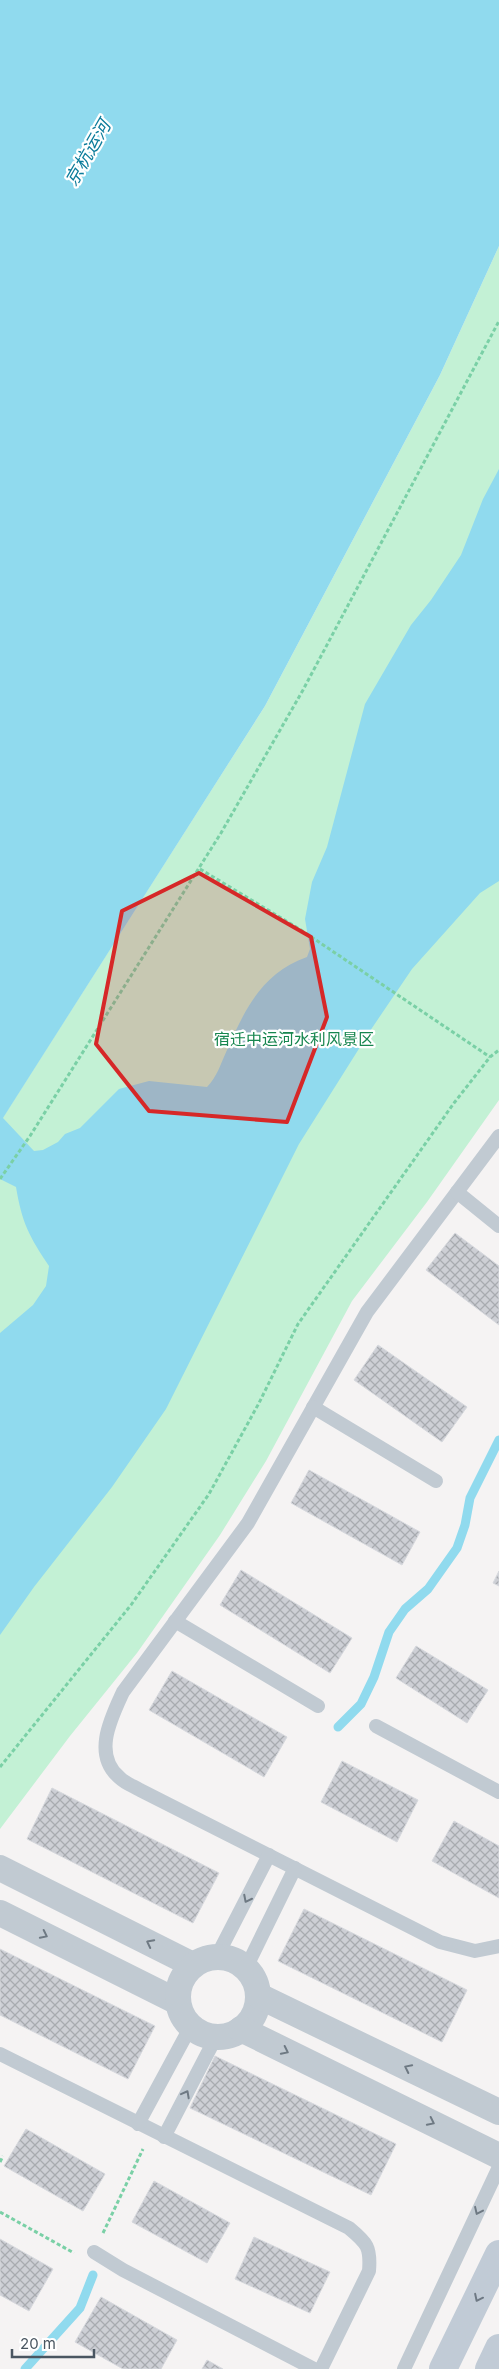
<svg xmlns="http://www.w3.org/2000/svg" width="499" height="2369" viewBox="0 0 499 2369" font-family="Inter,'Noto Sans SC',sans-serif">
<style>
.green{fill:#c3f1d5}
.water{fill:#90daee}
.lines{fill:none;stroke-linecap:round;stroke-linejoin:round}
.stream{stroke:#90daee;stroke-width:9}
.building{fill:url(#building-cross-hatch);stroke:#d7d9de}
.path{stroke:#7ad0a6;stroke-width:3;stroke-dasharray:4 2.5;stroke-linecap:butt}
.service{stroke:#c1cad2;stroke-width:14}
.minor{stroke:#c1cad2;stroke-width:26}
.secondary{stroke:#c1cbd6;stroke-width:28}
.oneway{stroke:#6e7983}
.oneway2{stroke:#6e7984}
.marked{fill:#d62828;fill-opacity:0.2;stroke:#d62828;stroke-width:4;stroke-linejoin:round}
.labels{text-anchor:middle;stroke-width:4.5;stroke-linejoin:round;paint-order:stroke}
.park-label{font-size:16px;fill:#17864f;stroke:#fff}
.water-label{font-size:18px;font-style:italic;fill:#0c7c9b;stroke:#fff}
</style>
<defs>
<pattern id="building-cross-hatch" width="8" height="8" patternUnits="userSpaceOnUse" patternTransform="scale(1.25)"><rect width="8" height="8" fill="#cdcfd5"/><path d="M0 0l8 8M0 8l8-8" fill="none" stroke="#a8abb0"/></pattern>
</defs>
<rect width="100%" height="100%" fill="#f5f3f3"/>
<!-- green -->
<polygon class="green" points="499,246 499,1100 427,1202 352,1301 266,1461 220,1535 137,1653 70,1736 0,1829 0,1122 265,706 440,375"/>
<!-- water -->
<path class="water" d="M 0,0 L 499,0 L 499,246 L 440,375 L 265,706 L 3,1118 L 34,1151 L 43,1150 L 58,1142 L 65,1134 L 80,1128 L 119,1089 L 149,1081 L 207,1087 C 217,1077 221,1063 227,1050 C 245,1009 262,973 307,957 L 310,949 L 305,919 L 312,882 L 327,847 L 365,704 L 411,625 L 431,600 L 461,555 L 483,499 L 499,469 L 499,881 L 480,893 L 412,969 L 372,1028 L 299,1144 L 166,1409 L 112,1487 L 34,1587 L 0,1635 L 0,1333 L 33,1305 L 46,1286 L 49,1266 C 29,1236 22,1223 16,1187 L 0,1179 Z"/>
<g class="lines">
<!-- stream -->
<g class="stream">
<polyline points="338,1727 361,1704 374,1677 389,1632 405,1609 428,1589 457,1548 465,1525 470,1498 499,1440"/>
<polyline points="25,2369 80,2308 93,2275"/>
</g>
</g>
<!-- building -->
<g class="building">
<polygon points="455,1233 499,1266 499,1325 426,1270"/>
<polygon points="378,1345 467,1407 442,1442 354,1380"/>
<polygon points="309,1470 420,1532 402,1565 291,1503"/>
<polygon points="241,1570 352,1638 330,1673 220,1605"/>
<polygon points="499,1571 499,1586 493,1583"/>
<polygon points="416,1646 488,1690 467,1723 396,1678"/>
<polygon points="172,1671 287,1737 264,1777 149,1710"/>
<polygon points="342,1761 418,1800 397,1842 321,1802"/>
<polygon points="52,1788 219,1873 193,1923 27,1839"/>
<polygon points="454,1821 499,1846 499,1898 432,1861"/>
<polygon points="304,1909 467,1990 442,2042 278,1961"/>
<polygon points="0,1949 155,2026 128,2079 0,2015"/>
<polygon points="215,2056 396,2144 371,2195 190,2108"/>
<polygon points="26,2129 105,2174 83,2211 4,2166"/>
<polygon points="154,2181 230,2223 207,2263 132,2222"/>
<polygon points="254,2237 330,2272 310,2313 235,2279"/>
<polygon points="0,2239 53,2269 29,2311 0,2295"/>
<polygon points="101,2297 177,2340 161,2369 123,2369 75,2342"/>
<polygon points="207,2360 223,2369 202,2369"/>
</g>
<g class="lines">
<!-- path -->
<g class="path">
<polyline points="200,869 301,930 490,1057"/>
<polyline points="0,1179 30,1136 221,833 303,690 499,321"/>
<polyline points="0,1767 131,1605 209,1494 259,1403 298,1324 454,1103 490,1057 499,1050"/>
<polyline points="0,2162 3,2156"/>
<polyline points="0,2212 74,2253"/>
<polyline points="103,2233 143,2149"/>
</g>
<!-- service -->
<g class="service">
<path d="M 499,1136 L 367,1312 L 248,1523 L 123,1692 C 111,1718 92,1755 120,1778 C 125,1783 133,1786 140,1790 L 440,1942 L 475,1951 L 499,1946"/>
<polyline points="457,1192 499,1226"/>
<polyline points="313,1407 436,1481"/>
<polyline points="175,1621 318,1706"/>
<polyline points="376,1726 499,1792"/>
<polyline points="217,1956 269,1855"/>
<polyline points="246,1968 295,1868"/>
<path d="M 0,2054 L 349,2228 C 367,2243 371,2247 369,2271 L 321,2369"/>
<polyline points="138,2124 191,2026"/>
<polyline points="164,2137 216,2037"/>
<polyline points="94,2252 123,2270 314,2369"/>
<polyline points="404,2369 499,2167"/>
</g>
<!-- minor -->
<g class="minor">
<polyline points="0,1868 193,1965"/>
<polyline points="0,1913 178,2002"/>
<circle cx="218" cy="1997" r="40"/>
<polyline points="259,1996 499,2112"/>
<polyline points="241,2029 499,2156"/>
</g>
<!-- secondary -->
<g class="secondary">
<polyline points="443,2369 499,2254"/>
<polyline points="489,2369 499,2348"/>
</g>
</g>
<!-- one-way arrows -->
<defs><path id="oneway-chevron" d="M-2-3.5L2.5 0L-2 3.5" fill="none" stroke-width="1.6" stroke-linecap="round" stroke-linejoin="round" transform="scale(1.25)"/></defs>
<g class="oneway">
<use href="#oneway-chevron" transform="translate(247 1899) rotate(117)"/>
<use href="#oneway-chevron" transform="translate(44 1935) rotate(26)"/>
<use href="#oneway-chevron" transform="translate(150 1943) rotate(-153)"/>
<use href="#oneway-chevron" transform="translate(285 2051) rotate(26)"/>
<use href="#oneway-chevron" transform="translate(408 2068) rotate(-154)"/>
<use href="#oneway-chevron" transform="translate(186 2094) rotate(-62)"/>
<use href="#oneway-chevron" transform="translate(431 2122) rotate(26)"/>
<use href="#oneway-chevron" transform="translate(478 2211) rotate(115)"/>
</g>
<use class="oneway2" href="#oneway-chevron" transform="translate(478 2298) rotate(116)"/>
<!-- marked area -->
<path class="marked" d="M 199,873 L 311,937 L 327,1017 L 287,1122 L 149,1111 L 96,1044 L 122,911 Z"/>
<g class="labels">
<!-- park labels -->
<g class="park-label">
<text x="294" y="1045">宿迁中运河水利风景区</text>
</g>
<!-- water labels -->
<g class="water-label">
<text transform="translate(88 153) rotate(-60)" y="6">京杭运河</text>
</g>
</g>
<!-- scale -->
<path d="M12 2349v8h82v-8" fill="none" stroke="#4a5661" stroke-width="2.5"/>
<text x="20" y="2349" font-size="15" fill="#4a5661" stroke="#ffffff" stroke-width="4" paint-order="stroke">20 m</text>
</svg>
